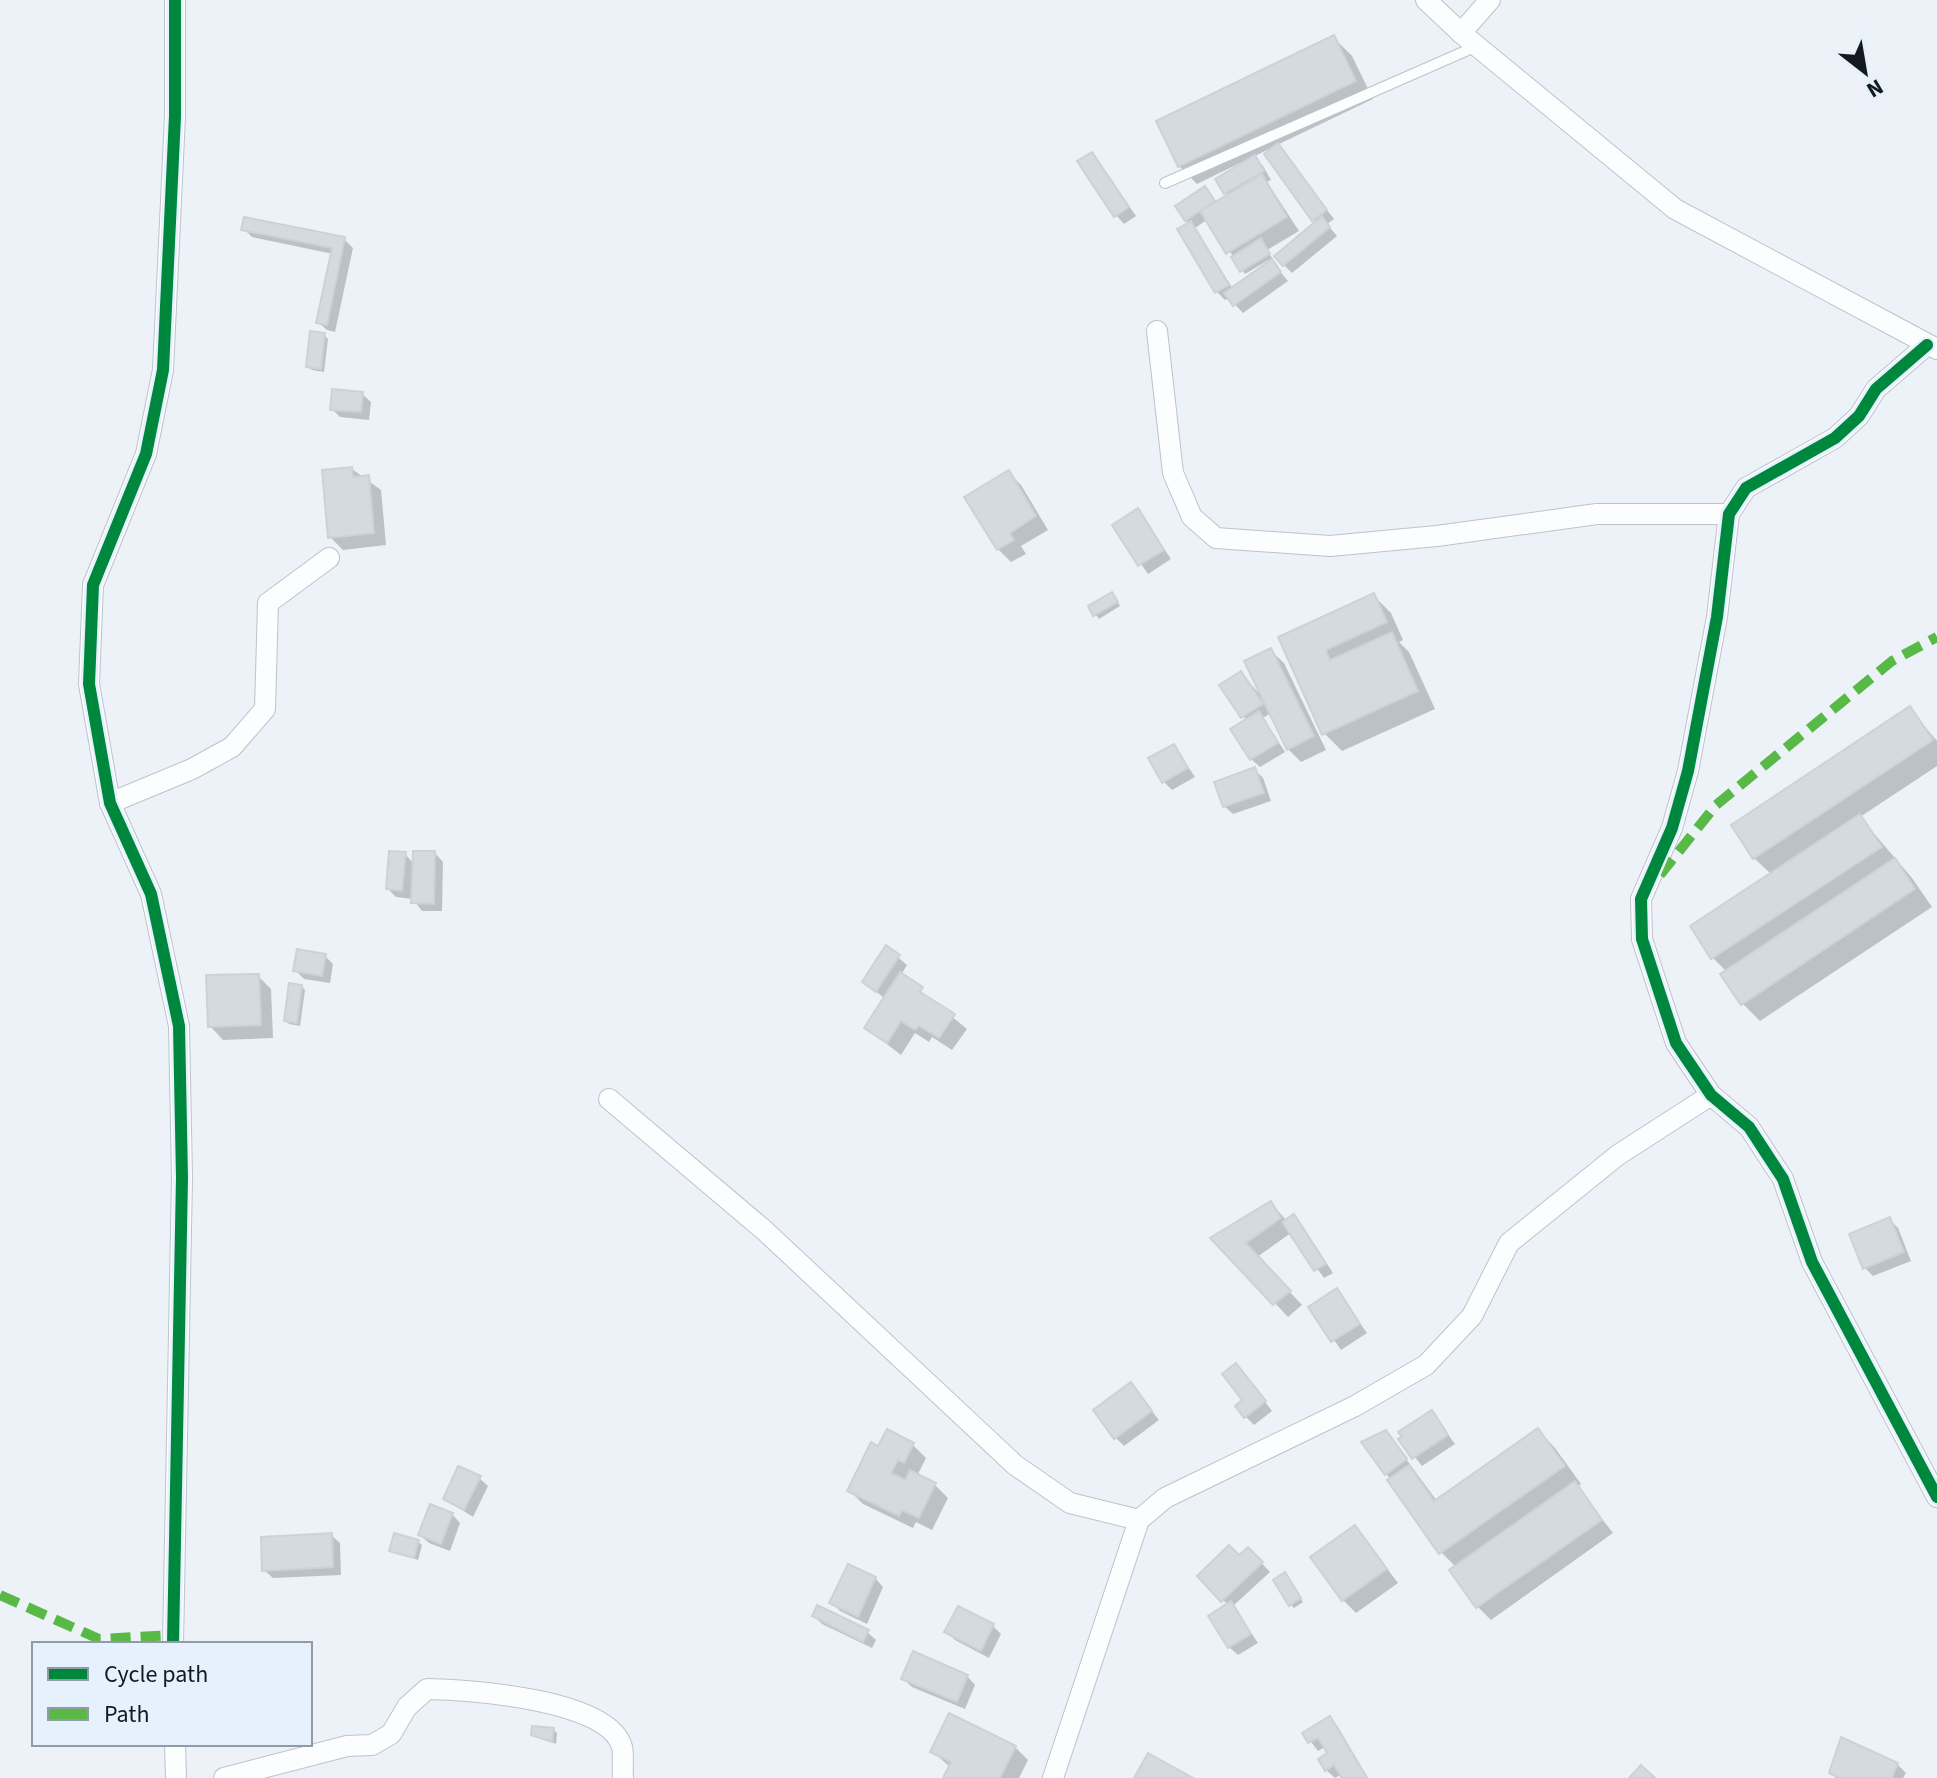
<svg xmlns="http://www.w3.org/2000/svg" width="1937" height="1778" viewBox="0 0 1937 1778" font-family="'Source Sans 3',sans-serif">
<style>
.shadow{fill:#0003}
.building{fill:#d5dadf;stroke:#cdd2d7;stroke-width:2}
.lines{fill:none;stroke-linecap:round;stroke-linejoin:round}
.service-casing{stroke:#bec3c8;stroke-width:12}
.minor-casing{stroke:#bec3c8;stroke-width:22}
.service{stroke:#fcfdfe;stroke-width:10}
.minor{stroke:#fcfdfe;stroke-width:20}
.quiet{stroke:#58b947;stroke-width:10;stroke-dasharray:20 10;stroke-linecap:butt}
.cycleway-casing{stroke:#e6f1fe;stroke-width:17}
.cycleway{stroke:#00873e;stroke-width:12}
</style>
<rect width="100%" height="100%" fill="#ecf2f8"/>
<!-- shadow -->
<g class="shadow">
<polygon points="1334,38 1352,56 1373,99 1277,145 1334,219 1327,224 1337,236 1292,273 1284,265 1317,223 1273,147 1253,157 1263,166 1271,180 1267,182 1299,231 1267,250 1272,258 1245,274 1208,219 1195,228 1233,289 1272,262 1288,281 1243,313 1229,298 1225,300 1217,292 1186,220 1205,189 1217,203 1229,196 1218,180 1242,166 1240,163 1197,184 1179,166"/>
<polygon points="1092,154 1136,216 1124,224 1116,215"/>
<polygon points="244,229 344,239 353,248 335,332 327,330 318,322 333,254 252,237"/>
<polygon points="324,335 328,339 324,372 312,370 308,367"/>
<polygon points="362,394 371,402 369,420 340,417 332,409"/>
<polygon points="352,469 381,490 386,545 343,550 330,537"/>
<polygon points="1008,472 1021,485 1048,530 1021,546 1026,554 1011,562 998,549"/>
<polygon points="1138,510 1171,559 1148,574 1114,525"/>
<polygon points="1373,595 1391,613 1403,640 1399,642 1409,652 1435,709 1342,751 1324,733 1280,638"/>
<polygon points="1115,598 1120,606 1099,619 1090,607"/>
<polygon points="1270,650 1284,663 1326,750 1301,762 1288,749 1271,713 1263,718 1285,752 1260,767 1251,759 1247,721 1222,686 1241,673 1264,699"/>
<polygon points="1910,709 1937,741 1937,766 1860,817 1912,878 1932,907 1760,1021 1743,1004 1727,972 1713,958 1772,875 1754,858"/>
<polygon points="1174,746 1195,777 1172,790 1163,781"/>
<polygon points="1255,770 1263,778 1271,801 1233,814 1224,806"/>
<polygon points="435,853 443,862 442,911 422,911 413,899 396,897 388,889 405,854 414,864"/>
<polygon points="887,948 907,965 901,975 967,1029 952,1050 932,1037 929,1042 915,1033 901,1055 866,1028 885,999 864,981"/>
<polygon points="325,956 333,964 330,983 304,979 295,970"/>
<polygon points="258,976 271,989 273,1038 223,1040 210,1026"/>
<polygon points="302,986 305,990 300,1026 289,1024 286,1021"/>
<polygon points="1271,1203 1287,1221 1294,1217 1302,1225 1333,1273 1324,1278 1291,1233 1257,1257 1302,1305 1288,1317 1214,1238"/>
<polygon points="1889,1219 1898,1228 1911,1261 1873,1276 1865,1268"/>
<polygon points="1337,1291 1367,1333 1341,1350 1311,1307"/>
<polygon points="1244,1374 1272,1411 1254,1425 1246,1417"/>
<polygon points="1131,1385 1159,1420 1124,1446 1115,1437"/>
<polygon points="1432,1413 1455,1444 1422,1466 1401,1439"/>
<polygon points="1538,1430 1555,1448 1581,1484 1577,1487 1613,1533 1491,1620 1478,1607 1456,1567 1441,1552 1364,1442 1386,1432 1437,1501"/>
<polygon points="913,1445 926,1458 917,1476 935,1485 948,1498 932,1530 916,1522 913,1528 863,1504 849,1490 879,1448"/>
<polygon points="479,1478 488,1486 473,1517 445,1499"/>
<polygon points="452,1514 460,1523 450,1551 429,1543 420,1535"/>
<polygon points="1355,1527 1398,1583 1356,1613 1343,1600"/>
<polygon points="331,1535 340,1543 341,1575 273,1578 264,1570"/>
<polygon points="418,1542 422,1545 418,1560 392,1550"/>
<polygon points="1248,1549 1270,1572 1233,1606 1258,1643 1238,1655 1229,1647 1228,1605 1200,1576 1239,1558"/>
<polygon points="875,1578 883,1587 867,1624 840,1611 832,1603"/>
<polygon points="1289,1578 1303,1602 1294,1608 1290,1604"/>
<polygon points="814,1616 867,1632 876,1640 872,1648 822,1624"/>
<polygon points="993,1626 1001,1634 989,1658 955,1640 947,1632"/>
<polygon points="967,1676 975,1685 965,1709 912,1687 903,1679"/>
<polygon points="1330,1719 1338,1727 1368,1778 1344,1778 1342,1774 1335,1778 1326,1770 1329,1754 1325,1747 1318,1751 1305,1734"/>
<polygon points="553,1730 557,1733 556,1744 533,1734"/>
<polygon points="1015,1747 1028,1760 1019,1778 945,1778 950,1767 932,1751"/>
<polygon points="1897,1764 1906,1773 1903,1778 1836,1778 1831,1773"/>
</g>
<!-- building -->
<g class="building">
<polygon points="1334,35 1356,81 1178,167 1156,121"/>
<polygon points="1278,143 1327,210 1312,221 1264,154"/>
<polygon points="1092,152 1129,207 1114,217 1077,161"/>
<polygon points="1255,155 1264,171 1224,194 1215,179"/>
<polygon points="1262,174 1287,217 1226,254 1200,211"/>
<polygon points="1205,186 1215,201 1185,221 1175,206"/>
<polygon points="1322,216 1330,227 1283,266 1274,256"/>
<polygon points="244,217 345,237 327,325 316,323 332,248 241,230"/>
<polygon points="1191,221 1229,285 1215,293 1177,229"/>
<polygon points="1261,238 1270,254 1240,272 1231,257"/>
<polygon points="1272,259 1281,272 1233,306 1224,293"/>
<polygon points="310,331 325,333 321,369 306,367"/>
<polygon points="332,389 363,392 361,412 330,410"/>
<polygon points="352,467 353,477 369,475 374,533 328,538 322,470"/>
<polygon points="1009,470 1036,516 1010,533 1014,540 997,550 964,497"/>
<polygon points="1138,508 1164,550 1138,566 1112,525"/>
<polygon points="1112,592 1118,602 1093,616 1088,606"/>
<polygon points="1374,593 1387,622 1326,650 1330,660 1392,632 1418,691 1322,735 1278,637"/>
<polygon points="1271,648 1314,736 1287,750 1244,661"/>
<polygon points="1241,671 1263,704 1241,718 1219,685"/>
<polygon points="1910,706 1933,740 1753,859 1731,825"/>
<polygon points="1259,711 1278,743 1250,760 1230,729"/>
<polygon points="1174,744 1188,768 1162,783 1148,758"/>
<polygon points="1255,767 1264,793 1223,807 1214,782"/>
<polygon points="1860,814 1882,847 1711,959 1690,926"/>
<polygon points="389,851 406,852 402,891 386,889"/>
<polygon points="413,851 435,851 434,904 411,903"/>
<polygon points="1895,858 1915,889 1741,1005 1720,974"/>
<polygon points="886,945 900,955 876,992 862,982"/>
<polygon points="297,949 326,954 322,976 293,971"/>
<polygon points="900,972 923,987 920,992 955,1014 939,1038 919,1026 915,1030 901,1021 887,1043 864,1028"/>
<polygon points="259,974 261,1025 208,1027 206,975"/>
<polygon points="289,983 302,985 297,1023 284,1021"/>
<polygon points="1271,1201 1281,1218 1246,1243 1291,1291 1273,1305 1210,1238"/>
<polygon points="1294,1214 1326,1264 1314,1271 1282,1222"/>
<polygon points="1890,1217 1904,1252 1863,1269 1849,1234"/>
<polygon points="1337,1288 1360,1324 1331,1342 1308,1307"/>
<polygon points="1236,1363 1266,1401 1244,1418 1235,1406 1242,1400 1222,1374"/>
<polygon points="1131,1382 1152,1411 1114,1439 1093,1410"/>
<polygon points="1432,1410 1448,1435 1412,1459 1398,1439 1402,1437 1398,1432"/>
<polygon points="1538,1428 1565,1466 1439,1554 1387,1480 1409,1465 1434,1501"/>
<polygon points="887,1429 914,1443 904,1463 898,1460 891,1473 905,1480 910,1470 936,1483 919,1518 902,1510 899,1516 847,1491 871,1442 878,1446"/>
<polygon points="1386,1430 1407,1459 1385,1475 1361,1442"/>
<polygon points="458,1466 481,1476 464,1510 443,1499"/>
<polygon points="1575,1481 1602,1520 1476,1608 1449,1570"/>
<polygon points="430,1504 453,1513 441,1544 418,1535"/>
<polygon points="1355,1525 1387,1569 1342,1601 1310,1557"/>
<polygon points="332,1533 333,1567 262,1571 261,1537"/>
<polygon points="394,1533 419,1540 414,1558 389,1551"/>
<polygon points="1229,1545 1239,1555 1248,1547 1263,1562 1221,1602 1197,1576"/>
<polygon points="848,1564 876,1577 858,1617 829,1603"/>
<polygon points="1285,1572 1301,1598 1289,1606 1273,1580"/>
<polygon points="1231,1601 1251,1634 1228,1648 1208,1616"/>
<polygon points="817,1605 869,1630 863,1642 812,1616"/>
<polygon points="958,1606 994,1624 981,1651 944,1632"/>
<polygon points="913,1651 968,1675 957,1702 901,1679"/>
<polygon points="949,1713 1016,1746 1000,1778 943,1778 951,1762 930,1752"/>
<polygon points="1330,1716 1367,1778 1342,1778 1334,1765 1325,1771 1318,1759 1327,1753 1318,1738 1308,1743 1302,1733"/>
<polygon points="532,1726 554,1728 552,1742 531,1735"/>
<polygon points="1841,1737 1898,1763 1892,1778 1839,1778 1829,1773"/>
<polygon points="1148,1753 1193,1778 1134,1778"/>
<polygon points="1641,1765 1655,1778 1629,1778"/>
</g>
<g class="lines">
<defs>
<polyline id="service" points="1165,183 1477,46"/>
<g id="minor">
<polyline points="1426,0 1461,33 1675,209 1937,349"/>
<polyline points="1461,33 1490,0"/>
<polyline points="1157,331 1173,473 1192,517 1216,538 1330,546 1437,536 1597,514 1729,514"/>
<polyline points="1927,345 1876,389 1859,416 1835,438 1746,488 1729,514 1717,617 1688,771 1672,828 1641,899 1642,939 1676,1043 1711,1095 1749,1127 1783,1179 1812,1262 1937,1497"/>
<polyline points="110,803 192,769 232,747 265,709 268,603 329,558"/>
<polyline points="609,1099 764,1230 1015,1465 1070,1503 1139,1520"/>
<polyline points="173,1644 182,1178 179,1026 151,894 110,803 89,684 93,585 146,454 163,370 175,116 175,0"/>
<polyline points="175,1744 176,1778"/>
<path d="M 224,1778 L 347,1746 L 372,1745 L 391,1734 L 407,1707 L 427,1689 C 470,1690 609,1699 622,1747 C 624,1756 622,1768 623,1778"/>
<polyline points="1053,1778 1139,1520 1165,1498 1355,1406 1426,1365 1472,1316 1509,1243 1618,1155 1711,1095"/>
</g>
</defs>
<!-- service casing -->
<use href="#service" class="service-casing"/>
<!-- minor casing -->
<use href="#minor" class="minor-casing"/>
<!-- service -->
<use href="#service" class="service"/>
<!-- minor -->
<use href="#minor" class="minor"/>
<!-- quiet -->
<g class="quiet">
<polyline points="1660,875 1716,805 1892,661 1937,637"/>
<polyline points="0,1595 99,1639 173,1635"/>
</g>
<defs>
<g id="cycleway">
<polyline points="1927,345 1876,389 1859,416 1835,438 1746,488 1729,514 1717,617 1688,771 1672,828 1641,899 1642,939 1676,1043 1711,1095 1749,1127 1783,1179 1812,1262 1937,1497"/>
<polyline points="173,1644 182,1178 179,1026 151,894 110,803 89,684 93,585 146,454 163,370 175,116 175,0"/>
</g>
</defs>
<!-- cycleway casing -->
<use href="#cycleway" class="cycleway-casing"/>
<!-- cycleway -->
<use href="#cycleway" class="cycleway"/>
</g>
<!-- legend -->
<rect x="32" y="1642" width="280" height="104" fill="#e6f1fe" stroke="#929ba4" stroke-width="2"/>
<rect x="48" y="1668" width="40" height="12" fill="#00873e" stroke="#929ba4" stroke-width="2"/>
<text x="104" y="1682" font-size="24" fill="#15191d">Cycle path</text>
<rect x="48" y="1708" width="40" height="12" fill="#58b947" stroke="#929ba4" stroke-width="2"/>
<text x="104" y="1722" font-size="24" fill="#15191d">Path</text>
<!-- north arrow -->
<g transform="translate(1865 72) rotate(149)" stroke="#e6f1fe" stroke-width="6" paint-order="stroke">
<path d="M0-6L14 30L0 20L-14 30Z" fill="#15191d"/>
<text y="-12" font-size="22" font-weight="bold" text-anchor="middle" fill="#15191d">N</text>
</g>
</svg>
